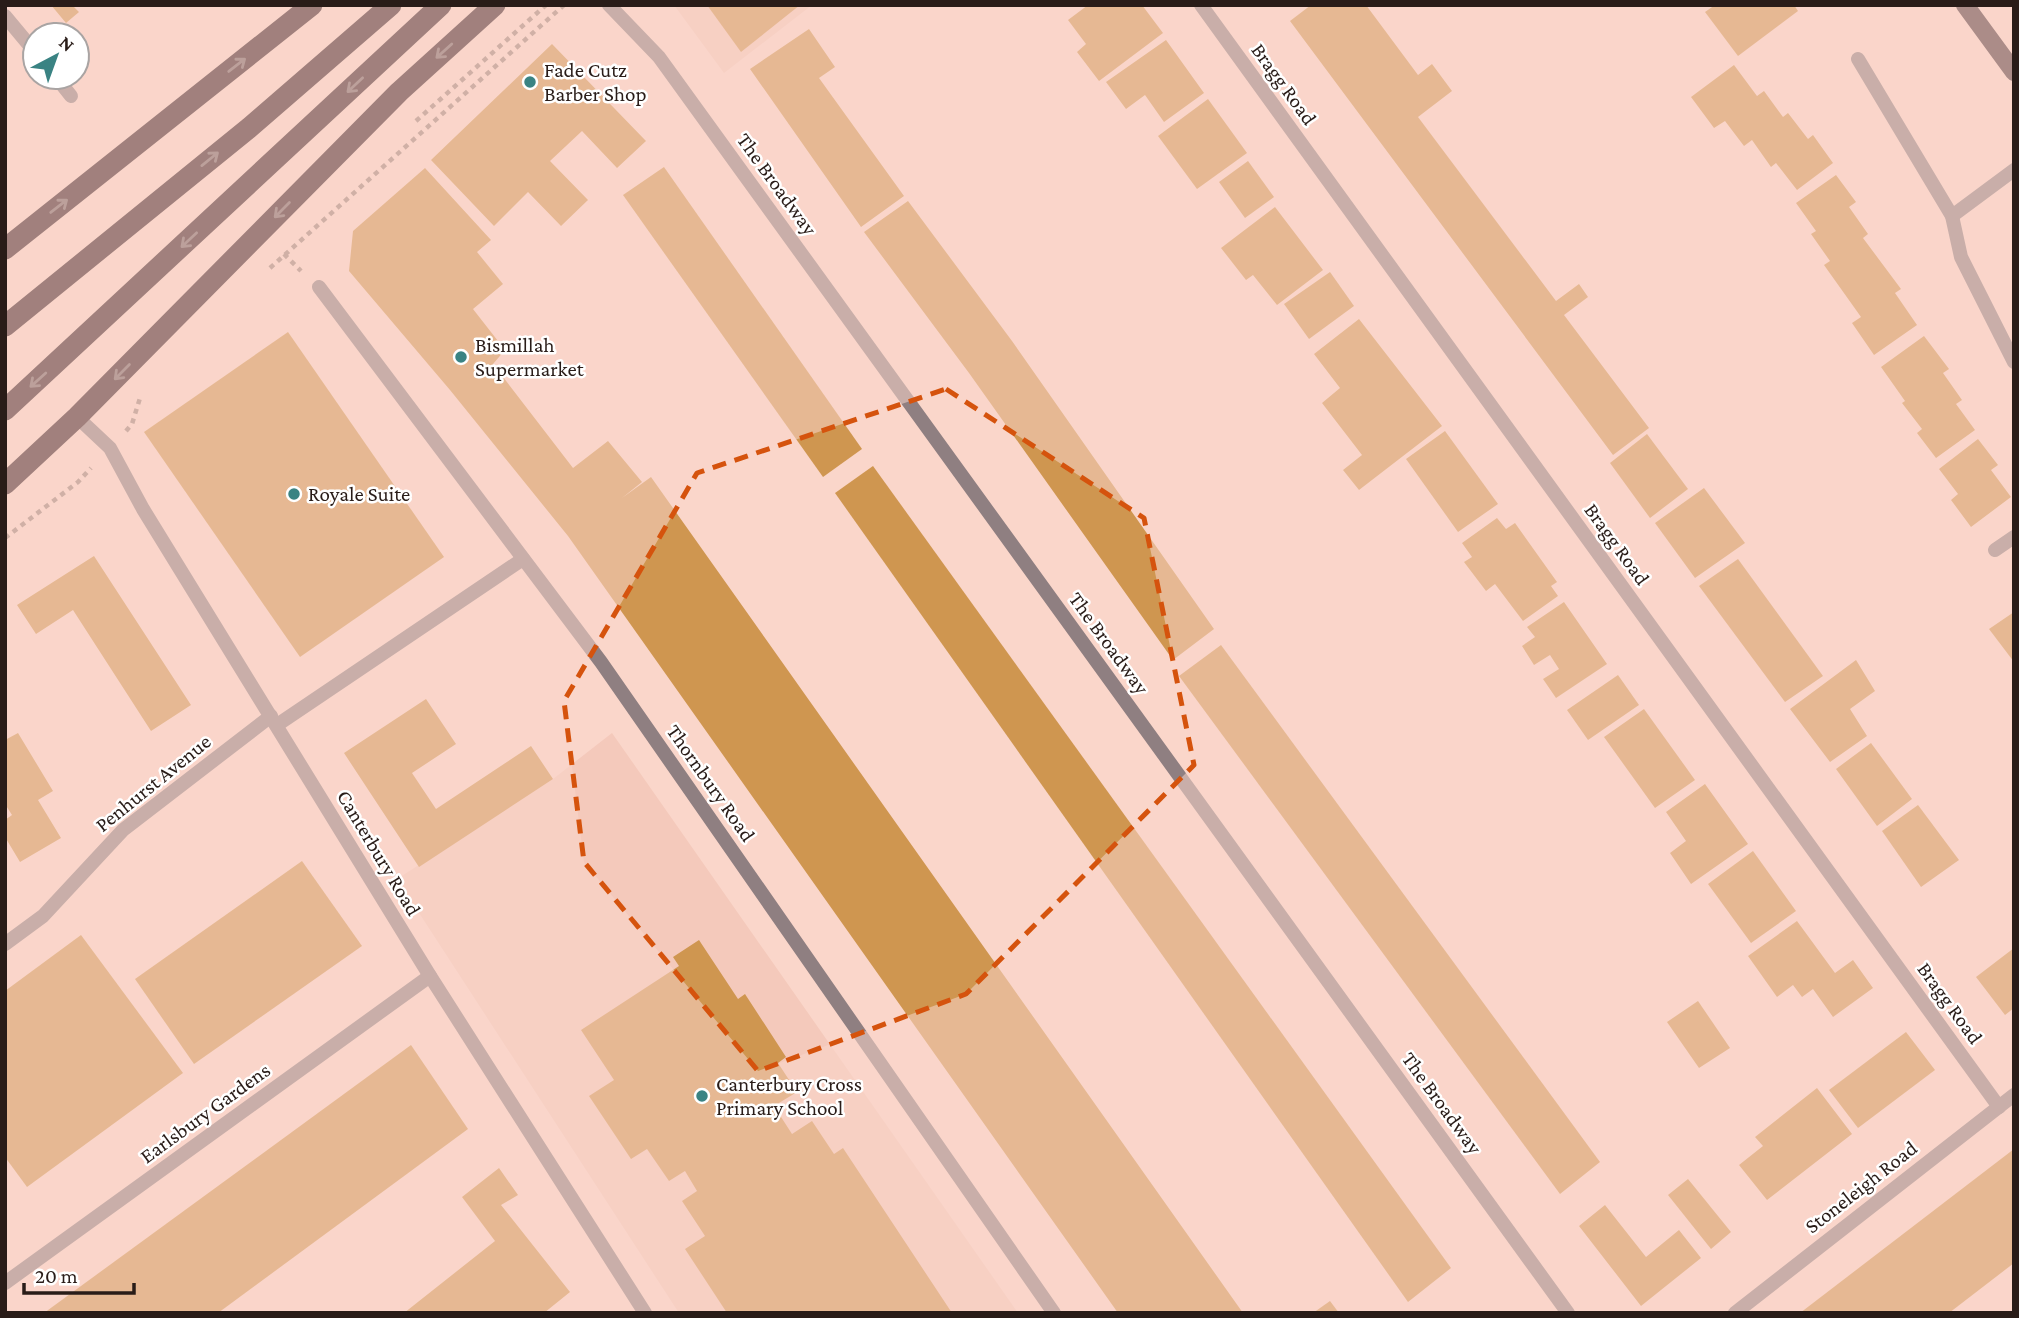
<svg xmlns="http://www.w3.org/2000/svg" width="2019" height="1318" viewBox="0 0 2019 1318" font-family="'Crimson Pro',serif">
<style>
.built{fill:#f4c9bb}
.building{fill:#cf9650}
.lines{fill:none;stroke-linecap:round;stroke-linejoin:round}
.path{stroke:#9e847b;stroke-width:4.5;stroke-dasharray:5 5;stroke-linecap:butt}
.lane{stroke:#8f7f81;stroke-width:14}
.street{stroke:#8f7f81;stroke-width:14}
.primary{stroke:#4c3338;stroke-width:18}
.highway{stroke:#351a1f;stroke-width:21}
.oneway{stroke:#725f62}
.marked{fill:none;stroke:#d5530d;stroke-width:5;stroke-dasharray:14 9;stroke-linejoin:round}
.poi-dot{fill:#3a8383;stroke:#fff;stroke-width:2.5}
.labels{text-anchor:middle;stroke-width:5;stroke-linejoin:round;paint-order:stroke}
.poi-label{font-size:21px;fill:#291c18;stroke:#fff;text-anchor:start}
.street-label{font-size:21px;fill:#291c18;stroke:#fff}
</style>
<rect width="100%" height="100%" fill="#fad6ca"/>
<!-- built -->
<g class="built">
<polygon points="674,5 812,5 724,73"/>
<polygon points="612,733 1018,1313 679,1313 397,879 553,779"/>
</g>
<!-- building -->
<g class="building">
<polygon points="51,5 77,5 74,7 79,12 66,23"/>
<polygon points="707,5 800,5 741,52"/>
<polygon points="1088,5 1142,5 1163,33 1099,81 1077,52 1086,44 1068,20"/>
<polygon points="1311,5 1366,5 1418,75 1432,64 1452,91 1418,117 1556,301 1579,284 1588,297 1564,315 1649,428 1613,455 1290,21"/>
<polygon points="1715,5 1794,5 1798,11 1738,56 1705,12"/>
<polygon points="809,29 835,67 819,78 904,196 861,227 750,69"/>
<polygon points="1166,40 1204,93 1164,122 1145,95 1126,109 1106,82"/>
<polygon points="552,44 646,141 617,168 582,131 550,161 588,200 561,226 528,192 494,226 431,160"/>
<polygon points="1734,65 1757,96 1764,91 1783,117 1788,113 1808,139 1813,135 1833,163 1797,190 1776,163 1771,167 1752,140 1744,146 1725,121 1714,128 1691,97"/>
<polygon points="1208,99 1247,153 1197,189 1158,136"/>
<polygon points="1248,161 1274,197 1245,218 1219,182"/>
<polygon points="664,167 862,449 823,477 623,195"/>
<polygon points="425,168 491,240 477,252 503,284 473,309 505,350 493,364 573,468 608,441 642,482 622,498 651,477 1243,1313 1118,1313 568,536 450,390 349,271 353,231"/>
<polygon points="1836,175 1856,202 1849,207 1868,234 1863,238 1901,289 1895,293 1917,325 1874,355 1852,323 1861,317 1824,265 1830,261 1811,234 1816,231 1796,203"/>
<polygon points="908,201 1012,341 1214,629 1173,660 969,373 864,232"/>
<polygon points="1275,207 1323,270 1277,305 1253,275 1246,280 1221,248"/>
<polygon points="1330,272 1354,306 1309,339 1284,304"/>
<polygon points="1359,319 1442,426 1359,490 1343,470 1362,455 1322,403 1340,388 1314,354"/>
<polygon points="288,332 444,557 300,657 144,432"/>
<polygon points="1924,336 1949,369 1943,373 1962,400 1956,404 1975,430 1936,458 1917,433 1922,429 1902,403 1905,401 1881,367"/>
<polygon points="1445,431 1498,504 1458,532 1406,459"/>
<polygon points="1647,434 1688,489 1650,518 1610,463"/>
<polygon points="1978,439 1998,465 1991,470 2011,497 1971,527 1951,500 1958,494 1939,469"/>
<polygon points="873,466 1451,1268 1408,1302 835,493"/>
<polygon points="1704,488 1745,543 1695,578 1655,523"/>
<polygon points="1497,518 1506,529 1515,523 1557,582 1551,586 1558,596 1523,621 1495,584 1486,591 1464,562 1472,557 1462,543"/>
<polygon points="94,556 191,705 151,731 73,610 36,634 17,605"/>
<polygon points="1738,559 1823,676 1785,702 1699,586"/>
<polygon points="1564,602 1607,664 1556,698 1543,679 1559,669 1550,655 1534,665 1522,646 1535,637 1527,627"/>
<polygon points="2014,612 2014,662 1989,629"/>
<polygon points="1221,645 1600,1162 1560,1194 1179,676"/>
<polygon points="1856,660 1875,691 1850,709 1867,736 1830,762 1790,709"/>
<polygon points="1618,675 1639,705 1588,740 1567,710"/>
<polygon points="426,699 456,744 412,773 436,809 531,746 553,779 419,867 344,753"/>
<polygon points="1644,709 1695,780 1655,808 1604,737"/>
<polygon points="18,733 53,791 38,800 61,838 20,862 5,837 5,820 12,815 5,804 5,740"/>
<polygon points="1871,743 1912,799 1877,826 1836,769"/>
<polygon points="1705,784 1748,844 1691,884 1670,853 1686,841 1666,812"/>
<polygon points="1918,805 1959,860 1921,887 1882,831"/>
<polygon points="1753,851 1796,911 1751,943 1708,884"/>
<polygon points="302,861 362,946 194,1064 135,979"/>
<polygon points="1797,921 1835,973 1853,960 1873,988 1833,1017 1813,989 1802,997 1793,985 1777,997 1748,956"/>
<polygon points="81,935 183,1073 27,1187 5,1157 5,991"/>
<polygon points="699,940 738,999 745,994 786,1057 778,1063 797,1092 774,1106 792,1134 812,1121 834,1154 843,1148 952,1313 727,1313 685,1249 705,1236 682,1201 697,1191 685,1171 669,1181 647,1149 631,1159 589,1096 614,1080 581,1030 679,966 673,957"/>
<polygon points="2014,948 2014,1008 2005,1015 1976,977"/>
<polygon points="1698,1001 1730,1048 1699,1068 1667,1022"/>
<polygon points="1906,1032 1935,1070 1858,1128 1829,1090"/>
<polygon points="411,1045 468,1129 218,1313 44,1313"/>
<polygon points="1817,1088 1852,1134 1767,1200 1739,1165 1763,1146 1755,1137"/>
<polygon points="2014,1149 2014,1263 1949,1313 1800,1313"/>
<polygon points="499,1168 518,1195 501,1205 570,1292 544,1313 404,1313 495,1241 462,1197"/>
<polygon points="1688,1179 1731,1232 1711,1249 1668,1195"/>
<polygon points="1605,1205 1646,1257 1679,1230 1701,1258 1641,1306 1579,1226"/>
<polygon points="1330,1301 1339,1313 1313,1313"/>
</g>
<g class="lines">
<!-- path -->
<g class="path">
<polyline points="416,121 546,5"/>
<polyline points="284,254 301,271"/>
<polyline points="270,268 564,5"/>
<polyline points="126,431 132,424 140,398"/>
<polyline points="5,538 78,482 91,468"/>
</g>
<!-- lane -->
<g class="lane">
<polyline points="5,16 35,52"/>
<polyline points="56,77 71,96"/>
<polyline points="277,725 523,559"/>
</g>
<!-- street -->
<g class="street">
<polyline points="609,5 659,57 1568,1313"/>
<polyline points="1201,5 1999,1107"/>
<polyline points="1858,59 1952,216 1961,257 2014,362"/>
<polyline points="1952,216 2014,170"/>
<polyline points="319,287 601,662 1054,1313"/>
<polyline points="77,417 110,448 143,509 430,976 645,1313"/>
<polyline points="1995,550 2014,537"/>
<polyline points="5,944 43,916 123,830 271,716"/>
<polyline points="5,1283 430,976"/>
<polyline points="1735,1313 2014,1095"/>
</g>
<!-- primary -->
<polyline class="primary" points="1965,5 2014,72"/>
<!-- highway -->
<g class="highway">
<polyline points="5,249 312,5"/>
<polyline points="5,326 249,128 391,5"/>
<polyline points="5,410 441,5"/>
<polyline points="5,484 77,417 399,92 495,5"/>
</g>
</g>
<!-- one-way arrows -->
<defs><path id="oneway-shaft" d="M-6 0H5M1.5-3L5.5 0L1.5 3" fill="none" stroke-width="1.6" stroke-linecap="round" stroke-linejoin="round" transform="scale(1.75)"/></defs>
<g class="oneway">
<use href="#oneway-shaft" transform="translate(444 51) rotate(138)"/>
<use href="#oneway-shaft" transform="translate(237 65) rotate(-38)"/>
<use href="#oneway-shaft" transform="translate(355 85) rotate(137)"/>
<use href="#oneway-shaft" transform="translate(210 159) rotate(-39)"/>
<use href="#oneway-shaft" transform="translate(59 206) rotate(-38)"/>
<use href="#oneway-shaft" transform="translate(282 210) rotate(135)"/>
<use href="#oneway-shaft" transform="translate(189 240) rotate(137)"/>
<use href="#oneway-shaft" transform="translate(122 372) rotate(135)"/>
<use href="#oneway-shaft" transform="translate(38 380) rotate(138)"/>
</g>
<!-- marked area -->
<path d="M0 0H2019V1318H0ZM 946,389 L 1144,518 L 1194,765 L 966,994 L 758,1071 L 584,862 L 564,701 L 697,473 Z" fill="#fad6ca" fill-opacity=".55" fill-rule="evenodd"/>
<path class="marked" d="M 946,389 L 1144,518 L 1194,765 L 966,994 L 758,1071 L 584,862 L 564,701 L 697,473 Z"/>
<!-- markers -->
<g class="poi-dot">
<circle cx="530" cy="82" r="7"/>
<circle cx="461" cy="357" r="7"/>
<circle cx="294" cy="494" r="7"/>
<circle cx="702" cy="1096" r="7"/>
</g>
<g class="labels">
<!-- poi labels -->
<g class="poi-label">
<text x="544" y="77">Fade Cutz<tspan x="544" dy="24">Barber Shop</tspan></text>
<text x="475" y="352">Bismillah<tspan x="475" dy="24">Supermarket</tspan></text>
<text x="308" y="501">Royale Suite</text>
<text x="716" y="1091">Canterbury Cross<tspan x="716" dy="24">Primary School</tspan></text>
</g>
<!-- street labels -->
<g class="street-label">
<text transform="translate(1284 84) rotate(54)" y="7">Bragg Road</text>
<text transform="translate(777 184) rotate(54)" y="7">The Broadway</text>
<text transform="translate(1617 544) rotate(54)" y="7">Bragg Road</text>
<text transform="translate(1109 643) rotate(54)" y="7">The Broadway</text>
<text transform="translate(153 783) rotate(-39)" y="7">Penhurst Avenue</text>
<text transform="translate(711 783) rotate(55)" y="7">Thornbury Road</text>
<text transform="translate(379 853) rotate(59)" y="7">Canterbury Road</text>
<text transform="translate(1950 1003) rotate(54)" y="7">Bragg Road</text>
<text transform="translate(1442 1103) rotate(54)" y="7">The Broadway</text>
<text transform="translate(205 1113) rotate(-36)" y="7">Earlsbury Gardens</text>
<text transform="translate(1861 1187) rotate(-38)" y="7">Stoneleigh Road</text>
</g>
</g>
<!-- border -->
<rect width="2019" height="1318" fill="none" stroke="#291c18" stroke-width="14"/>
<!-- north arrow -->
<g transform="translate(56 56) rotate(41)"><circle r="33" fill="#ffffff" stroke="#a9a4a3" stroke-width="2"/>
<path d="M0-5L12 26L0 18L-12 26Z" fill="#3a8383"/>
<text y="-10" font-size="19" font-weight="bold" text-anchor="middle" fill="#291c18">N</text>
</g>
<!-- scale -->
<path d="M24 1283v10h110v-10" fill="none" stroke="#291c18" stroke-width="3.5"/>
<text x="35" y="1283" font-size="21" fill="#291c18" stroke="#ffffff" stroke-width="5" paint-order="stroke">20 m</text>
</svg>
